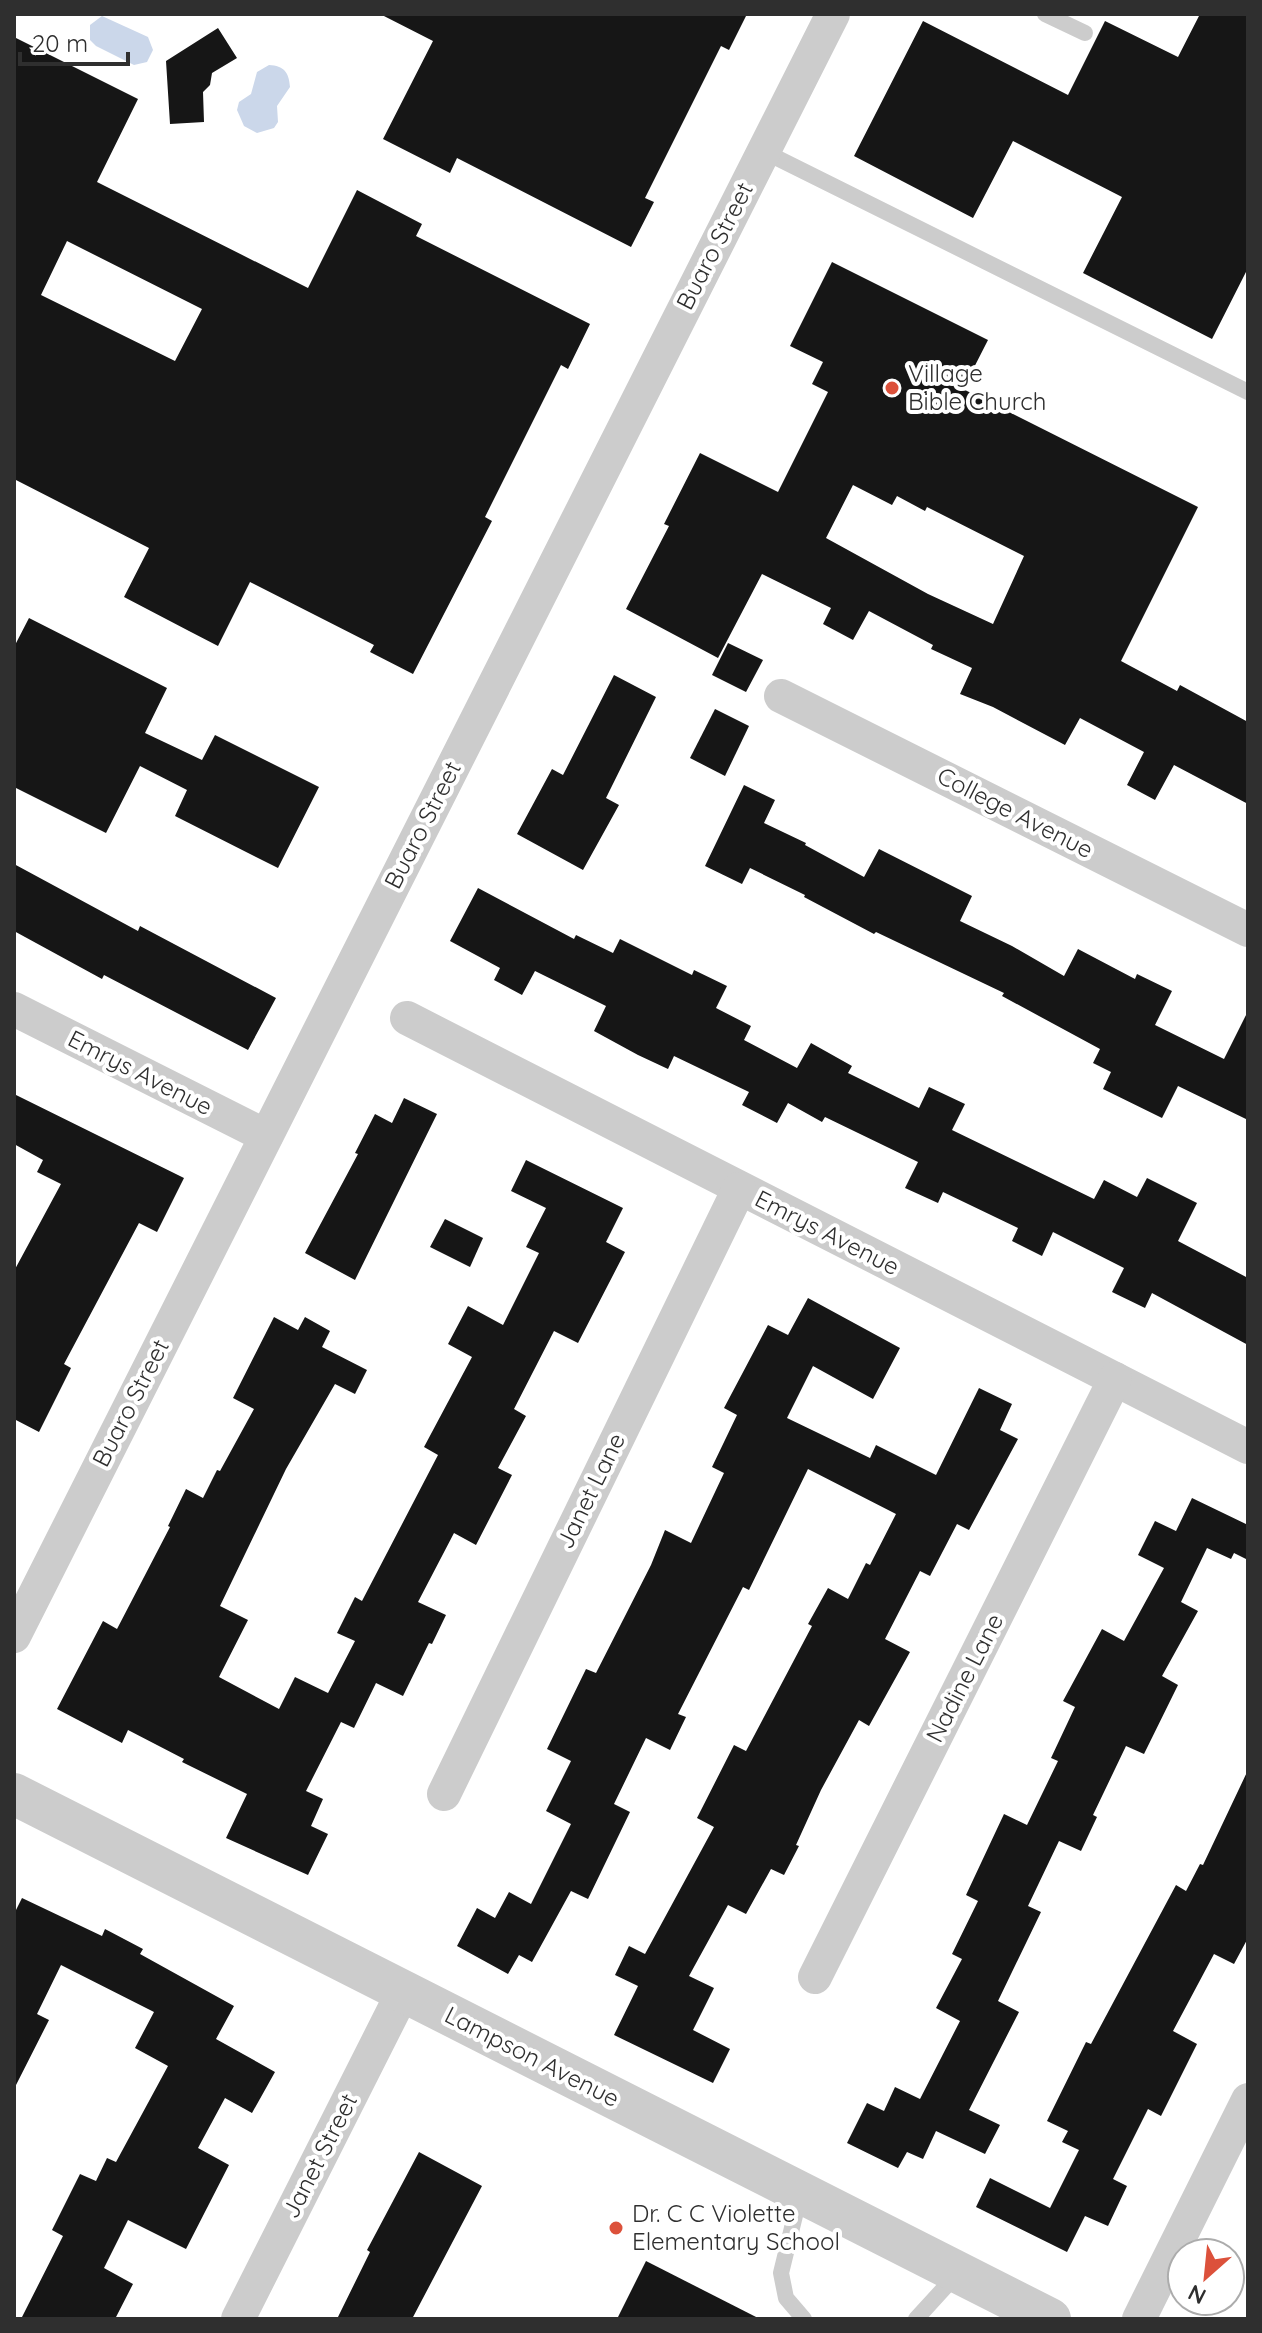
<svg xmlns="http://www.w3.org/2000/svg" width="1262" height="2333" viewBox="0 0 1262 2333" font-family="Quicksand,sans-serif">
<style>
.water{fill:#cbd7ea}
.building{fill:#161616;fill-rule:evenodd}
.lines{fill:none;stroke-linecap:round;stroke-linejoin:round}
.service{stroke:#ccc;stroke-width:16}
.minor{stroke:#ccc;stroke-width:34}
.tertiary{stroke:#ccc;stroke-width:42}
.poi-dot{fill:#dc513b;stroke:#fff;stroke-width:3}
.labels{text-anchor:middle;stroke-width:8;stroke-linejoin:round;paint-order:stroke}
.street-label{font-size:24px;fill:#2f2f2f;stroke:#fff}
.poi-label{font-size:24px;fill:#2f2f2f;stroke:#fff;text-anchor:start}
</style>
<rect width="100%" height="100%" fill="#fff"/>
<!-- water -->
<g class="water">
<polygon points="102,16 148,37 153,50 147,62 134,65 96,46 90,40 90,25"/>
<path d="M 269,65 C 284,66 289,72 290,87 L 277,106 L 278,122 L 274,128 L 257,133 L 244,126 L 237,110 L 239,102 L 251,94 L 257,72 Z"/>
</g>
<!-- building -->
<g class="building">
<polygon points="380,14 747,14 729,50 721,46 645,198 654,202 631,247 457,158 450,173 383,139 433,41"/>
<polygon points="1200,14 1248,14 1248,268 1212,339 1083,273 1122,197 1013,141 973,218 854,156 923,21 1068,95 1105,21 1178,57"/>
<polygon points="218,28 237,58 212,73 210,85 203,92 204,122 170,124 166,61"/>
<path d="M 14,37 L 138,99 L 97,182 L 308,288 L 357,190 L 422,224 L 416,236 L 590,324 L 568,369 L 561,365 L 485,517 L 492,521 L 413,674 L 370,652 L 374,645 L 250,582 L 218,646 L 189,631 L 124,597 L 149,548 L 14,479 ZM 67,241 L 202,309 L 175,361 L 41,295 Z"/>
<path d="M 832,262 L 988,340 L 963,389 L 1198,507 L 1121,661 L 1177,691 L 1180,685 L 1248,722 L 1248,804 L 1174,765 L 1155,800 L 1127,785 L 1144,752 L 1080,718 L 1065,745 L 993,707 L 960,694 L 972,668 L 931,649 L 933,645 L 869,611 L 853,640 L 823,624 L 831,608 L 762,574 L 718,658 L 626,609 L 669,526 L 664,524 L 700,453 L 778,492 L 828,392 L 812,384 L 823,362 L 790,346 ZM 853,485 L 892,505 L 897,496 L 925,511 L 927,507 L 1024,556 L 993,624 L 928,594 L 826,538 Z"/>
<polygon points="29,618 167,688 145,733 202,760 215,735 319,787 278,868 175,816 187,790 140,766 106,833 14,787 14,647"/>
<polygon points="728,643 763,660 746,692 712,675"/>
<polygon points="614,675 656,697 606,798 619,805 583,870 517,834 552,769 563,775"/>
<polygon points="715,709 749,726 725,776 690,758"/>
<polygon points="744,785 775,800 764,823 806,843 805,845 864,877 879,849 972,896 960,921 1012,946 1064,976 1078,949 1135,979 1137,974 1172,991 1155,1025 1224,1059 1248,1011 1248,1120 1178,1086 1162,1118 1103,1089 1111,1072 1093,1063 1100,1049 1002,996 1004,993 876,932 874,934 804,897 805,895 750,868 742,884 705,866"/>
<polygon points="14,864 138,931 140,926 276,998 248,1050 104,975 102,979 14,931"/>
<polygon points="478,888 574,939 576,935 613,953 620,939 692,975 694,970 727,986 716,1008 751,1026 744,1040 797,1068 811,1043 852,1066 848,1073 919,1108 929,1087 965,1104 952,1130 1094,1199 1104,1180 1137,1197 1147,1178 1197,1203 1178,1241 1248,1278 1248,1345 1152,1293 1145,1308 1112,1292 1124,1268 1053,1232 1042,1256 1012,1241 1018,1228 943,1192 938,1203 905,1188 918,1162 825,1117 822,1122 788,1103 777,1123 742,1105 749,1092 674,1056 668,1069 638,1055 594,1031 606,1006 535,971 522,995 494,980 500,968 450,941"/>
<polygon points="14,1094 184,1178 157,1232 139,1223 64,1364 71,1368 39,1432 14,1419 14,1271 61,1184 37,1172 43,1160 14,1144"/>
<polygon points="404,1098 437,1114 355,1280 305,1253 358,1154 355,1153 375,1114 392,1123"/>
<polygon points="526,1160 623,1208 606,1242 625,1252 578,1343 554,1331 514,1409 526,1416 498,1468 512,1475 476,1545 454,1533 418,1602 446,1615 432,1644 429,1643 403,1696 376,1683 354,1728 341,1722 306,1791 323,1799 311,1826 328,1834 308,1875 226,1838 247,1794 182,1762 184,1759 128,1730 122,1743 57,1709 103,1621 117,1629 170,1527 168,1526 186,1489 203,1498 217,1470 220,1471 254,1409 233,1398 274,1317 298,1330 305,1317 330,1331 322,1347 367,1370 355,1394 335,1384 286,1469 220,1606 248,1620 219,1677 279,1709 295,1677 328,1693 355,1641 337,1633 355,1597 362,1601 438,1455 424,1447 472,1357 448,1344 468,1306 503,1325 539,1253 526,1247 546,1208 511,1191"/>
<polygon points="445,1219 483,1238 470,1267 430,1247"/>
<polygon points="808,1298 900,1348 873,1399 813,1366 787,1418 870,1458 876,1445 936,1475 979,1388 1012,1404 1000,1430 1018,1439 969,1530 957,1524 930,1576 920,1571 885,1639 910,1652 869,1726 859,1720 821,1790 796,1845 799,1846 784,1875 771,1869 746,1914 728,1905 689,1976 714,1988 693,2030 730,2049 713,2083 614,2035 638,1986 615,1975 629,1946 645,1954 714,1827 697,1818 734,1745 746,1751 812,1626 808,1624 828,1588 848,1599 866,1563 870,1565 896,1514 808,1469 749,1590 743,1587 678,1714 686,1717 670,1750 646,1738 614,1804 630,1812 588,1899 571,1891 532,1962 519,1955 508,1974 457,1946 477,1908 495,1918 509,1892 531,1904 571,1824 546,1811 571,1761 547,1749 586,1669 596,1673 651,1565 665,1530 691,1543 724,1473 712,1467 737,1415 724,1408 768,1325 788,1335"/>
<polygon points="1192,1498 1248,1525 1248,1560 1234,1553 1231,1559 1207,1548 1181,1602 1198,1611 1162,1676 1178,1685 1144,1754 1126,1746 1093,1815 1097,1817 1081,1851 1059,1841 1028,1906 1041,1912 998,2001 1019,2012 969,2110 1000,2125 985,2154 936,2131 923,2159 907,2152 898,2168 847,2143 867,2103 884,2111 895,2087 920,2099 960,2021 936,2008 962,1959 952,1954 978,1901 966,1895 1004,1814 1027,1825 1058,1761 1051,1758 1075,1707 1063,1701 1102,1629 1124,1641 1164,1568 1138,1555 1155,1521 1176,1531"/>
<polygon points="1248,1770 1248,1938 1234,1964 1214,1954 1173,2031 1197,2044 1161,2116 1148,2109 1113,2179 1127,2186 1108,2226 1085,2216 1067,2252 976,2207 990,2178 1050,2208 1079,2150 1062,2142 1068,2131 1047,2121 1086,2042 1091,2044 1176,1885 1186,1891 1200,1864 1203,1865"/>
<polygon points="22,1898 102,1936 105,1929 143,1949 140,1954 234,2006 216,2039 275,2072 252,2113 225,2098 198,2148 229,2165 186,2249 128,2220 104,2268 133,2284 115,2319 21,2319 63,2236 52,2230 80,2174 96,2181 107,2158 116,2162 168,2066 135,2048 154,2012 61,1965 37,2014 49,2020 14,2089 14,1914"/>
<polygon points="419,2152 482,2186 412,2319 337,2319 370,2252 367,2250"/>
<polygon points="646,2261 760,2319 617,2319"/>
</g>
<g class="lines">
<!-- service -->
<g class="service">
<polyline points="1045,14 1085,33"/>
<polyline points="763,151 1248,392"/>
<polyline points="800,2195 781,2273 786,2298 804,2319"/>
<polyline points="916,2319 958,2273"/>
</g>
<!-- minor -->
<g class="minor">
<polyline points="781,696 1248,930"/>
<polyline points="14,1009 266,1136"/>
<polyline points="407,1018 1248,1447"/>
<polyline points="14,1636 833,14"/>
<polyline points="444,1794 739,1189"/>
<polyline points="815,1977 1115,1379"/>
<polyline points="238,2319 403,1992"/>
<polyline points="1139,2319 1248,2100"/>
</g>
<!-- tertiary -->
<polyline class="tertiary" points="14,1794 1050,2319"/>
</g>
<!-- markers -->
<g class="poi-dot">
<circle cx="892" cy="388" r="8"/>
<circle cx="616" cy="2228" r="8"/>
</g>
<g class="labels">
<!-- street labels -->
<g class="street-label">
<text transform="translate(715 246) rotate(-63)" y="8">Buaro Street</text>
<text transform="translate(1015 813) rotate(27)" y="8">College Avenue</text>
<text transform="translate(423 825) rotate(-63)" y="8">Buaro Street</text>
<text transform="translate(140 1073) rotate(27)" y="8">Emrys Avenue</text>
<text transform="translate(827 1233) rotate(27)" y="8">Emrys Avenue</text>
<text transform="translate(131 1403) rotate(-63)" y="8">Buaro Street</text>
<text transform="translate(591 1491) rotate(-64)" y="8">Janet Lane</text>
<text transform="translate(965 1678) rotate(-63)" y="8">Nadine Lane</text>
<text transform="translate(532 2057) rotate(27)" y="8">Lampson Avenue</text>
<text transform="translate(320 2156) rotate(-63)" y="8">Janet Street</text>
</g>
<!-- poi labels -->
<g class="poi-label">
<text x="908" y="382">Village<tspan x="908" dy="28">Bible Church</tspan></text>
<text x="632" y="2222">Dr. C C Violette<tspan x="632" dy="28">Elementary School</tspan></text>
</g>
</g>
<!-- border -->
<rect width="1262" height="2333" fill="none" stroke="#2f2f2f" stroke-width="32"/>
<!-- north arrow -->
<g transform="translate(1206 2277) rotate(207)"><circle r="38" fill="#ffffff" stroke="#acacac" stroke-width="2"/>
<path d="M0-6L14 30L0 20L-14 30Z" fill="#dc513b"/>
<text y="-12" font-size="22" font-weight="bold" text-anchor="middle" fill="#2f2f2f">N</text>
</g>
<!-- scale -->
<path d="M20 52v12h108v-12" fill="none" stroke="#2f2f2f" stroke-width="4"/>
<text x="32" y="52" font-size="24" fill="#2f2f2f" stroke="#ffffff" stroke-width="6" paint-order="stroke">20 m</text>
</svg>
